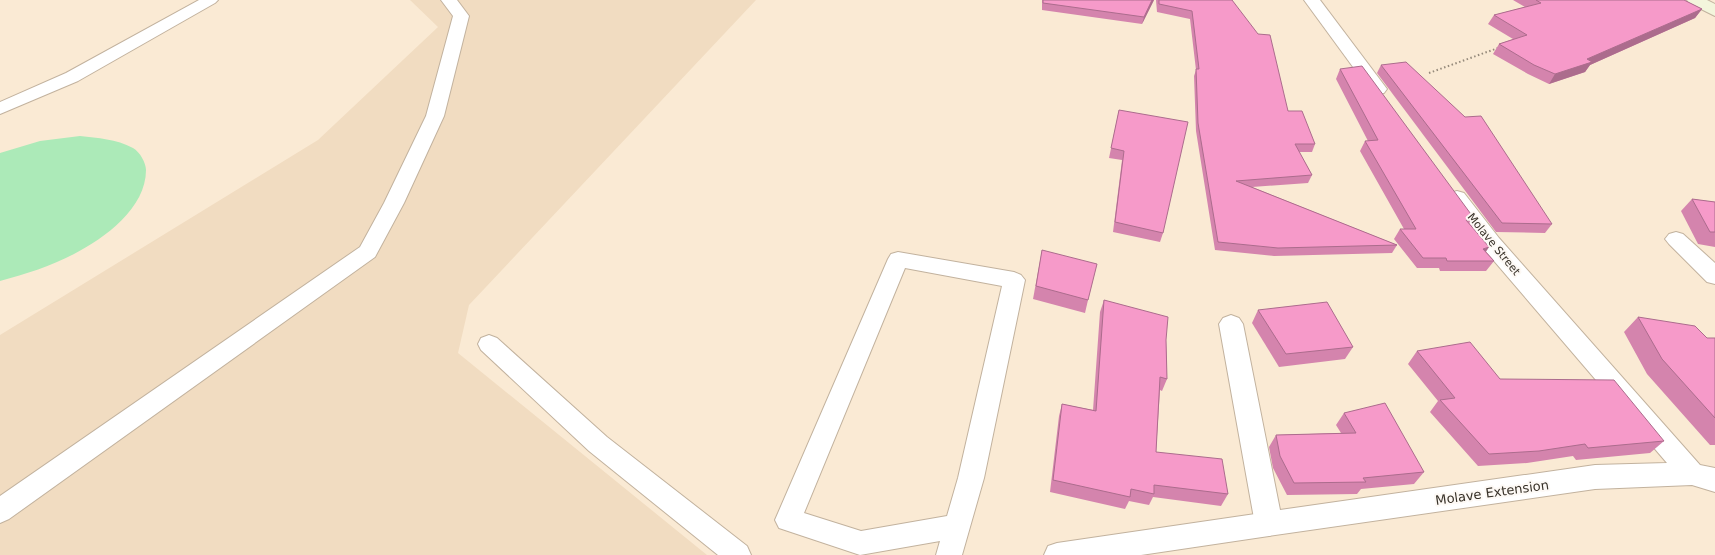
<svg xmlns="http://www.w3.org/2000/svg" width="1715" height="555" viewBox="0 0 1715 555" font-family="'DejaVu Sans',sans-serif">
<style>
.built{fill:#f1dcc1}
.green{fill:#aceab8}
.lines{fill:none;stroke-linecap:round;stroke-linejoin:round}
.service-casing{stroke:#c2b29e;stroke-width:2}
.minor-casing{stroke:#c2b29e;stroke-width:2}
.secondary-casing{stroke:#c2b29e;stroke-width:2}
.path{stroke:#958a7b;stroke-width:2;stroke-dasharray:1.5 2.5;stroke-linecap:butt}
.service{fill:#fff;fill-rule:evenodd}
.minor{fill:#fff;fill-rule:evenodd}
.secondary{fill:#f3f5dc;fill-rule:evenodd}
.wall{fill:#d484ad}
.shaded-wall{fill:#ac6c8d}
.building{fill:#f69ac9;stroke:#ac6c8d}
.labels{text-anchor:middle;stroke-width:4;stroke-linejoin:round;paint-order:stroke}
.street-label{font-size:11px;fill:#373128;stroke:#fdf9f5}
.near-street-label{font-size:13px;fill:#373128;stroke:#fdf9f5}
</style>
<rect width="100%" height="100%" fill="#faead4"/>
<!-- built -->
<polygon class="built" points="410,0 756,0 469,305 458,353 707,555 0,555 0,335 318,140 438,27"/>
<!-- green -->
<path class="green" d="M 80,136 C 98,138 116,139 133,148 C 140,152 146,163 146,170 C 146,208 105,238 74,254 C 51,266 26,274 0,281 L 0,153 L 40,141 Z"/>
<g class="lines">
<defs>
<g id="service">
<polygon points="199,0 218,0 215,3 78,81 0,114 0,102 66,73"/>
<polygon points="441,0 457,0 469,16 444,116 404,203 375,257 9,519 0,523 0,496 360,247 384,203 426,116 453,16"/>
<path d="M 898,252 L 1014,272 L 1021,275 L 1025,280 L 984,478 L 962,555 L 936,555 L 940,541 L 860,555 L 779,528 L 775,520 L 888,259 L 891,254 ZM 905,268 L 1002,286 L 958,478 L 947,516 L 861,531 L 804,513 Z"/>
<polygon points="489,335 497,338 607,437 747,546 751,555 718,555 589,451 481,350 478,344 481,338"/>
<polygon points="1269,512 1278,516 1282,524 1278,532 1269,536 1141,555 1044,555 1048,546 1057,543"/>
</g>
<g id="minor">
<polygon points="1304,0 1320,0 1384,85 1387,89 1384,93 1378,94 1372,93"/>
<polygon points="1457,191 1464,193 1499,238 1700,465 1715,468 1715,492 1692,485 1595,489 1269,536 1259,533 1255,524 1219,324 1223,318 1231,315 1239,318 1243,324 1280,510 1595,465 1667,463 1483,248 1447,198 1450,193"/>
<polygon points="1676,232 1683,234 1715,263 1715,284 1707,282 1669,244 1665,239 1669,234"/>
</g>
<polygon id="secondary" points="1687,0 1707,0 1715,4 1715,16 1689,3"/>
</defs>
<!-- service casing -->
<use href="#service" class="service-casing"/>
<!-- minor casing -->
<use href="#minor" class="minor-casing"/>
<!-- secondary casing -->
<use href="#secondary" class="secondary-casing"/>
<!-- path -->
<polyline class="path" points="1429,73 1498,48"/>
<!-- service -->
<use href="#service" class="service"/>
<!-- minor -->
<use href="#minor" class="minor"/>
<!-- secondary -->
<use href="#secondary" class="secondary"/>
</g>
<!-- wall -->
<g class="wall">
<polygon points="1042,0 1154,0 1142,24 1042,10"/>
<polygon points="1156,0 1232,0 1288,111 1315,144 1312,152 1299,152 1312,175 1308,183 1252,187 1397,245 1392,253 1274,256 1215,250 1196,131 1194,76 1196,70 1190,19 1157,12"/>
<polygon points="1513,0 1684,0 1702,9 1695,18 1590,65 1585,72 1549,84 1528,74 1493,54 1499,44 1513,39 1488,24 1494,15 1525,7"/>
<polygon points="1381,65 1552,224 1545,233 1496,232 1377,73"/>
<polygon points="1340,69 1476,221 1472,227 1486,252 1494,261 1486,271 1440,271 1439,268 1417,268 1394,239 1400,229 1404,229 1360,151 1365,141 1368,141 1336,79"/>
<polygon points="1119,110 1163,233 1160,242 1113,232 1122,160 1109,158"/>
<polygon points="1692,199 1715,202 1715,247 1698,244 1681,211"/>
<polygon points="1042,250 1088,300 1085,313 1033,299"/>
<polygon points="1104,300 1166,340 1167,379 1162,391 1160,390 1156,452 1228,494 1221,506 1153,497 1149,505 1129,501 1125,509 1050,492 1059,416 1062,404 1093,410 1100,312"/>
<polygon points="1258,310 1353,347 1345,359 1279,367 1252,323"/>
<polygon points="1638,317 1707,338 1715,338 1715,445 1710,445 1647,374 1624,332"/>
<polygon points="1417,351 1500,379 1664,441 1650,453 1576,460 1573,456 1527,463 1478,466 1430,412 1438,401 1408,364"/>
<polygon points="1344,413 1424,472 1414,484 1361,489 1357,494 1287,495 1273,468 1269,447 1276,435 1341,433 1336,425"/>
</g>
<!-- shaded-wall -->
<g class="shaded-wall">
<polygon points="1152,0 1154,0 1142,24 1144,17"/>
<polygon points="1702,9 1695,18 1590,65 1585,72 1549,84 1555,74 1587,59"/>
<polygon points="1489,247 1482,258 1483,249"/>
</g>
<!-- building -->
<g class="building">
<polygon points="1043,0 1152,0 1144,17 1043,3"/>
<polygon points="1159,0 1232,0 1258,34 1270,35 1288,111 1302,111 1315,144 1295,144 1312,175 1236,181 1397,245 1278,248 1218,242 1198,123 1196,69 1199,69 1192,11 1159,4"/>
<polygon points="1536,0 1684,0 1702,9 1587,59 1592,62 1555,74 1534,65 1499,44 1527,35 1494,15 1541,3"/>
<polygon points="1406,62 1465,117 1481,116 1552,224 1502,223 1381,65"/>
<polygon points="1362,66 1476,221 1466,220 1489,247 1483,249 1494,261 1447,261 1446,258 1423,258 1400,229 1416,229 1365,141 1378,140 1340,69"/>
<polygon points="1119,110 1188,122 1163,233 1115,222 1124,151 1111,148"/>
<polygon points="1692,199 1715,202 1715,232 1710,232"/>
<polygon points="1042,250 1097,264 1088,300 1036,286"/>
<polygon points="1104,300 1168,317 1166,340 1167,379 1160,377 1156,452 1222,459 1228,494 1154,485 1154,494 1131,489 1130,497 1053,480 1062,404 1096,411"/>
<polygon points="1327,302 1353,347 1286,354 1258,310"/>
<polygon points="1638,317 1695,326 1707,338 1715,338 1715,418 1662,359"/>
<polygon points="1470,342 1500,379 1614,380 1664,441 1588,448 1585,444 1539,451 1489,454 1440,400 1455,398 1417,351"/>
<polygon points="1385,403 1424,472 1363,478 1366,482 1294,483 1280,456 1276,435 1356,433 1344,413"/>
</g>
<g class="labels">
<!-- street labels -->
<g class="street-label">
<text transform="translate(1494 244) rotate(51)" y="4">Molave Street</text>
</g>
<!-- near-street labels -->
<g class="near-street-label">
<text transform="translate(1492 492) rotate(-8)" y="5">Molave Extension</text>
</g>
</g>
</svg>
